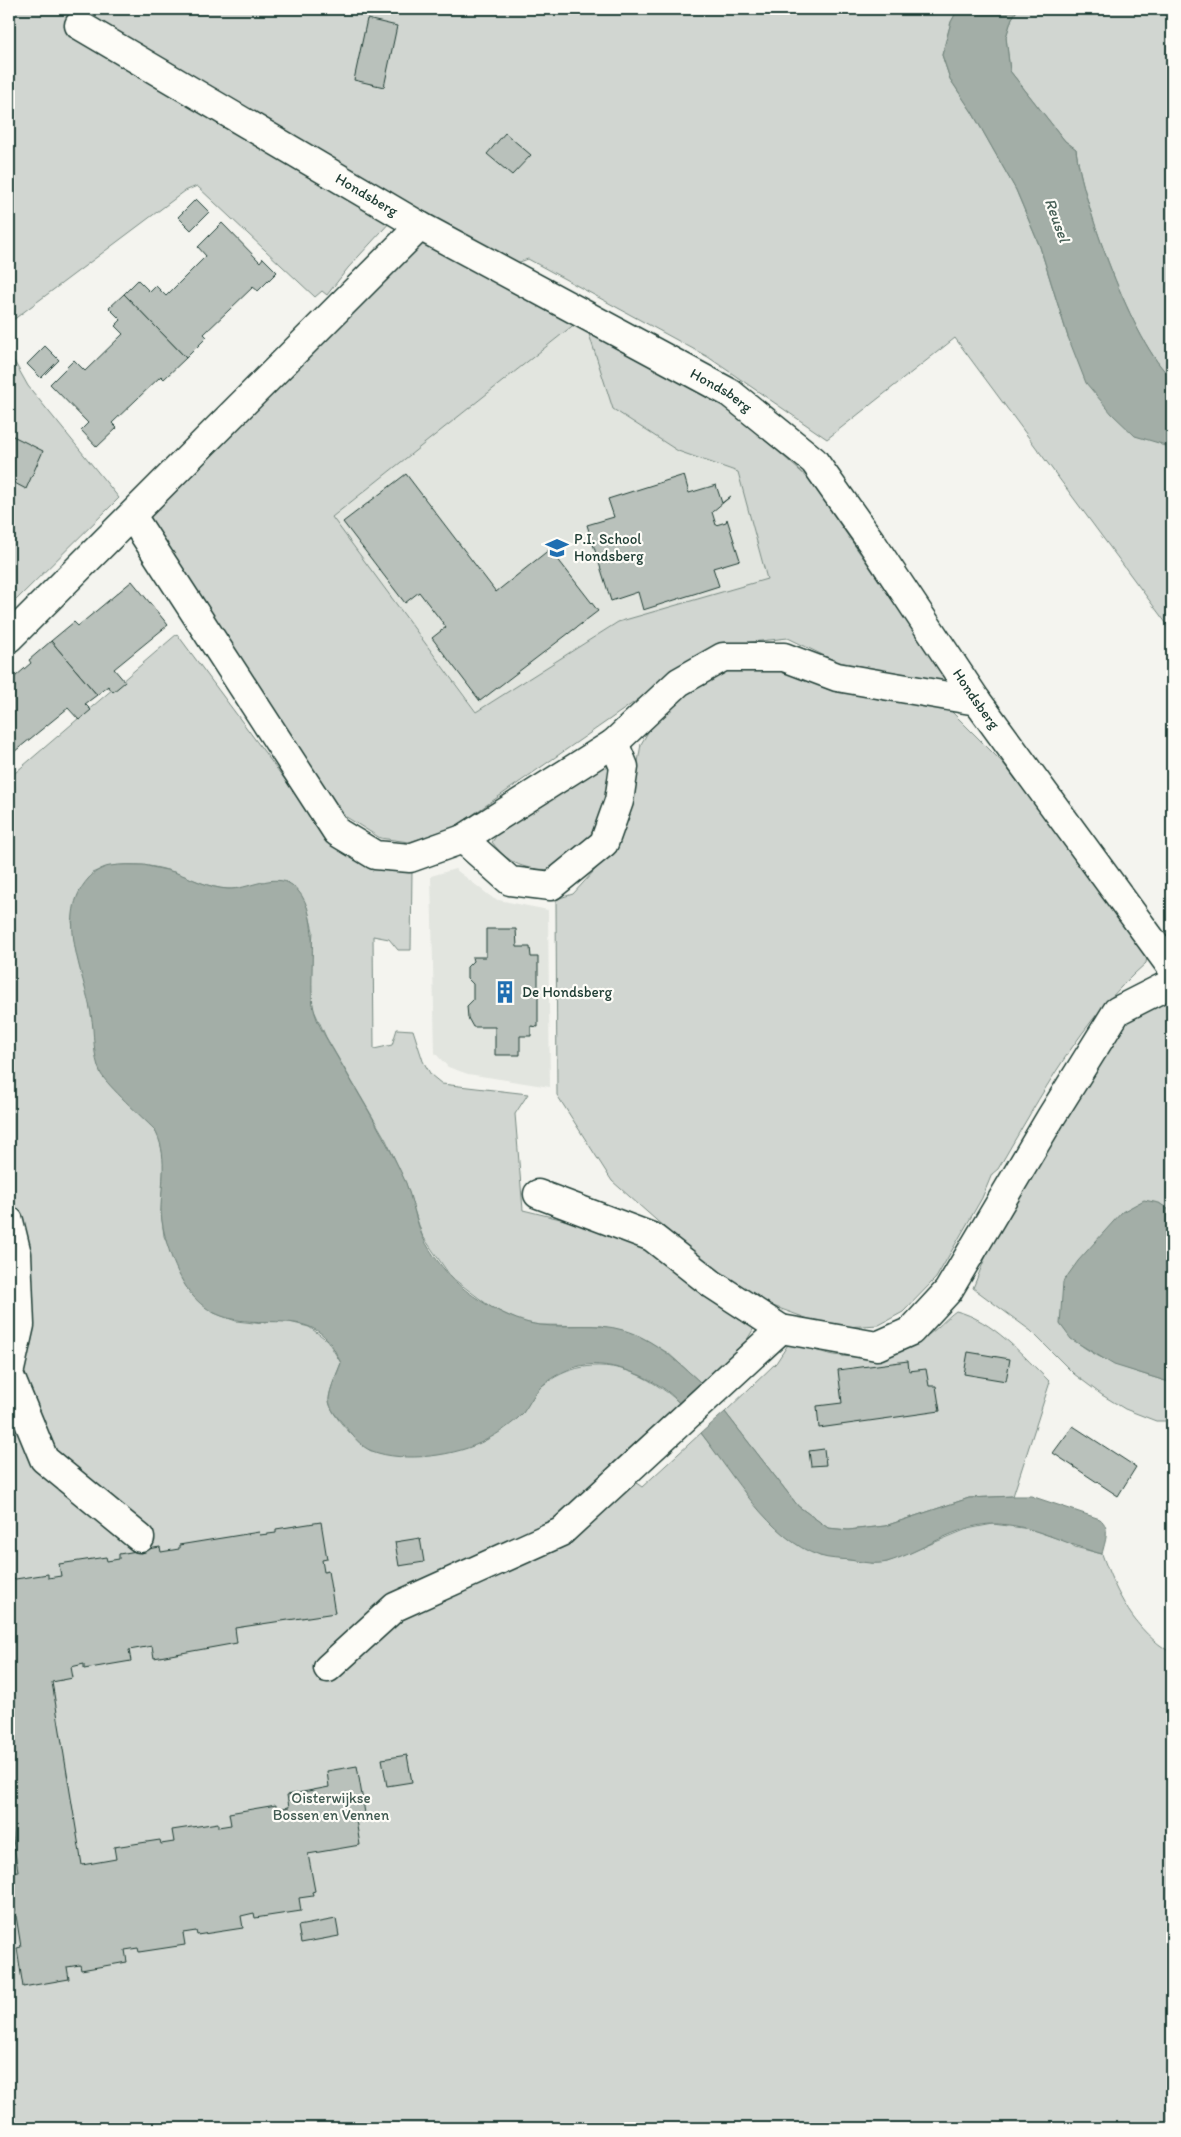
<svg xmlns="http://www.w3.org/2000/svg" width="1181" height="2137" viewBox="0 0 1181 2137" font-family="Itim,sans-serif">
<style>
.built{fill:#e2e5df}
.green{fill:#d1d6d1;stroke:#788a82}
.water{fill:#a3aea7;stroke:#6e8179}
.building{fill:#b9c1bb;stroke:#1f3d34}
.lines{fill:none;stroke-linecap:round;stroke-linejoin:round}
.street-casing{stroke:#1f3d34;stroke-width:31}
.street{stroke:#fdfcf7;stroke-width:28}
.labels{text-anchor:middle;stroke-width:4.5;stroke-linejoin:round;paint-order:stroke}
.street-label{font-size:15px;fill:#1f3d34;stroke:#fdfcf7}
.poi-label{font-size:15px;fill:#1f3d34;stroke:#fdfcf7;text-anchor:start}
.park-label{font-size:15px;fill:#435c53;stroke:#fdfcf7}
.water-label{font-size:16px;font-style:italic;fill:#475f56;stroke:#fdfcf7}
</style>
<rect width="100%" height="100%" fill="#f4f4ef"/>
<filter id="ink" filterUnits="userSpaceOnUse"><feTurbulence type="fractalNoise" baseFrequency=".02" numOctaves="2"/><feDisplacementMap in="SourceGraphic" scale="10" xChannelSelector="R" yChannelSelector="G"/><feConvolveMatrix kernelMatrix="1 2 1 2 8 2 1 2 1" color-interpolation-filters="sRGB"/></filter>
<g filter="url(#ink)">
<!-- built -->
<g class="built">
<polygon points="576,323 588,331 704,461 738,472 767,580 618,622 477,712 331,517"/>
<polygon points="455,869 494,899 548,910 550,1087 468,1074 448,1067 435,1053 431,876"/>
</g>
<!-- green -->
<g class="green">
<polygon points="9,9 958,9 951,22 942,55 950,79 972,112 1016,190 1040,247 1068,337 1161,445 1172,447 1172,631 955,338 827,439 708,357 528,259 498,270 392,220 348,268 327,295 322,291 315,297 197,186 185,191 9,323"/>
<path d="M 1018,9 L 1172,9 L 1172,378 C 1134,348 1081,199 1076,149 L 1065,141 L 1010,71 L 1006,37 L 1012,18 Z"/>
<polygon points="423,240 576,323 332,517 476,712 618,622 767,579 738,472 678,451 613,409 588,331 719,399 808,478 949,682 837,662 788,638 715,646 455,827 409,842 380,838 343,815 147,516"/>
<polygon points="9,352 28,386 119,498 9,607"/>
<path d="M 177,634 L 320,827 L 412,870 L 411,950 L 398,950 L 389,939 L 373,936 L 374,1049 L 392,1045 L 397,1029 L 413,1030 L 423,1061 L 431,1075 L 442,1084 L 528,1094 L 515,1114 L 523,1210 L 581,1224 L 654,1251 L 757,1323 L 747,1340 L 701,1383 L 668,1353 L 639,1336 L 602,1326 L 540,1325 L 522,1322 L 492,1308 L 451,1277 L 422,1235 L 406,1184 L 386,1140 L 326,1037 L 313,1008 L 310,975 L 313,931 L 307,907 L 270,882 C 257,884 241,890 228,889 C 209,888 193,879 176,873 C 149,863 118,861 92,873 L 72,921 L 77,955 L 116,1090 L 154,1129 L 160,1139 L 164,1161 L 161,1211 L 164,1236 L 183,1281 L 193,1296 L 214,1313 L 236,1321 L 254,1323 L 282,1320 L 309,1327 L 327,1340 L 341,1363 C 337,1374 329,1390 329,1400 C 330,1416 359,1443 371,1451 L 522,1414 C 528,1405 534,1393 542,1386 C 577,1358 619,1361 655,1384 C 664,1390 672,1395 679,1403 L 611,1465 L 642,1487 L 701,1433 L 763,1514 L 820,1556 L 872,1563 L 887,1562 L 967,1529 L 993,1524 L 1030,1529 L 1068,1542 L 1075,1547 L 1102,1554 C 1116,1593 1135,1632 1172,1653 L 1172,2128 L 9,2128 L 9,778 Z"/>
<path d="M 749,669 L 794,672 L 828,688 L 883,700 L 949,709 L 1003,763 L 1148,950 L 1146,963 C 1080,1021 1042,1094 998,1169 L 992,1174 L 982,1198 L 936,1278 L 903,1312 L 879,1325 L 845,1327 L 814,1321 L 773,1306 L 717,1274 L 612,1181 L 557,1095 L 556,899 L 573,894 L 604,860 L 631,804 L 641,744 L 654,722 L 687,686 L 713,673 Z"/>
<path d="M 600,765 L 610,768 C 610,790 601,816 590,836 C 583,848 570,858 561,869 C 531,871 511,868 492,842 L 499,832 Z"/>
<path d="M 1172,996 L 1172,1212 L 1159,1203 L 1060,1324 C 1086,1360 1132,1370 1172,1383 L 1172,1421 L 1156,1421 L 1125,1409 L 1102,1395 L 1074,1374 L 1031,1331 L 973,1288 L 988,1251 L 1064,1114 L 1099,1058 L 1136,1010 Z"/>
<path d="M 956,1311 C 993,1320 1023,1356 1050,1382 L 1013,1496 L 969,1498 L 885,1526 L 848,1530 L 828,1528 L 798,1506 L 725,1412 L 776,1363 L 791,1340 C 839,1364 879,1362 926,1336 C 937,1330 946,1318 956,1311 Z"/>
</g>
<!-- water -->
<g class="water">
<path d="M 958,9 L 1018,9 L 1012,18 L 1006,37 L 1010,71 L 1065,141 L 1076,149 C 1081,198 1134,348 1172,378 L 1172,447 L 1135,436 L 1112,414 L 1086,383 L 1068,337 L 1040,247 L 1016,190 L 972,112 L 950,79 L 942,55 L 951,22 Z"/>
<path d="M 144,865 C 154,868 165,869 174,872 C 192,878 208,888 228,889 C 247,890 274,872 292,885 C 323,908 308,971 313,1005 C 316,1024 330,1044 339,1060 C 362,1100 387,1140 406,1183 C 412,1199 415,1216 421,1233 C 426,1246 440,1265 450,1276 C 469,1297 512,1322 540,1325 C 567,1328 596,1322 623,1330 C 654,1339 677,1361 701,1383 L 679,1403 C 661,1379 610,1359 580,1366 C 567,1369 549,1378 540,1388 C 533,1395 529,1405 523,1413 C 514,1423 498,1434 486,1440 C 458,1456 403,1463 372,1451 C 360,1447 352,1434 344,1425 C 338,1418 329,1409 329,1399 C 330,1388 337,1374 341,1363 C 337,1356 333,1346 328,1340 C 293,1301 235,1345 192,1295 C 176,1276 162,1236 161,1211 C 161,1183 169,1154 154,1129 C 142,1117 108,1086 101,1074 C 92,1055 95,1034 91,1014 C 84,972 55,916 88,879 C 93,873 102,867 110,866 C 121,864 133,865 144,865 Z"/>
<polygon points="1144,1200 1159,1203 1172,1212 1172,1383 1114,1365 1071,1339 1060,1324 1063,1282 1078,1261 1122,1212"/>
<path d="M 725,1412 L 798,1506 L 828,1528 L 848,1530 L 885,1526 L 969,1498 L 1013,1496 L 1031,1496 L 1100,1519 C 1111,1528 1105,1541 1102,1554 C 1066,1545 1033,1524 994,1524 C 956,1524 922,1552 887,1562 C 875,1565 862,1562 850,1560 C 840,1559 829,1559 820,1556 C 770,1540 732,1473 701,1433 Z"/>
</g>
<!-- building -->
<g class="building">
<polygon points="367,19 397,26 384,87 354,80"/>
<polygon points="505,133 531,155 512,175 487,154"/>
<polygon points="196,199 209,212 191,230 178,217"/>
<polygon points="222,223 260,262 263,258 277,272 258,291 253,287 204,334 207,337 186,358 124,294 138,280 150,292 156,286 166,296 206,256 198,247"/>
<polygon points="124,294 186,358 164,379 161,376 112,423 117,428 97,447 81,430 88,423 50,384 74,360 85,371 123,334 115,326 121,320 109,308"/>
<polygon points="45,346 59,360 41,378 27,364"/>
<polygon points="9,434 43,451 26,489 9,480"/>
<polygon points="406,474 496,592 550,549 598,611 480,701 432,638 446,627 419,592 405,603 343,522"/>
<polygon points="684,475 689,493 716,485 722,503 731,496 712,512 716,525 726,522 727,519 740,560 713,568 719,586 643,610 638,592 611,601 587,525 614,517 608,499"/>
<polygon points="132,581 168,625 114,669 125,682 113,692 108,686 97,695 51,641 74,622 78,626"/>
<polygon points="51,641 97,695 85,704 91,710 79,720 68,708 14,752 9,746 9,682 31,663 29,660"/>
<polygon points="486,929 516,929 517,947 530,947 531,957 538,957 538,1027 531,1026 531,1036 520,1036 520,1055 495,1055 495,1027 473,1027 468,1018 467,1006 473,1000 473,984 467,978 467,967 473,961 472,957 486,957"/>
<polygon points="968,1352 1010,1359 1006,1381 964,1374"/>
<polygon points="908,1361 909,1371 926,1369 929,1386 936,1386 940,1411 819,1428 817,1406 842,1403 838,1370"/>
<polygon points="1073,1426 1136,1467 1118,1496 1053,1453"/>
<polygon points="824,1449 826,1465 811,1466 809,1451"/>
<polygon points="321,1522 327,1559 322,1560 324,1572 328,1571 335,1613 235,1628 237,1643 154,1658 152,1646 129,1650 131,1661 84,1669 84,1664 71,1667 73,1678 52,1682 82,1865 116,1859 114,1847 160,1840 161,1844 174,1842 172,1830 218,1823 218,1827 231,1825 229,1813 276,1805 276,1809 289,1807 287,1795 329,1787 327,1771 357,1766 366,1819 356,1820 360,1845 308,1854 315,1891 312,1892 313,1896 299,1898 301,1911 255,1918 254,1913 241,1916 243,1928 197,1935 196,1931 183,1933 185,1945 139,1952 138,1948 125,1950 127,1962 81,1970 80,1965 67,1967 69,1979 23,1987 17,1948 21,1947 9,1872 18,1871 9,1816 9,1580 48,1574 48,1578 61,1576 59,1564 106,1557 107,1561 119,1559 119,1554 160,1547 161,1552 179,1549 179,1545 259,1532 260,1535 276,1533 276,1529"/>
<polygon points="420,1538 424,1562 399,1566 395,1542"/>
<polygon points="407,1755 412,1782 387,1786 382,1759"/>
<polygon points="336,1919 339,1936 301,1943 298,1926"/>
</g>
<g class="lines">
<defs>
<g id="street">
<path id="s1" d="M 79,25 L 420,226 L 730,393 L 814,461 L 872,543 L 977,701 L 1172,968"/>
<polyline points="132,516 337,832 375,855 410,858 463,839 614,743 679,682 723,657 784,657 837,677 977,701"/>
<polyline points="9,638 420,226"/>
<polyline points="463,839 510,881 551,886 604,843 619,801 624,767 614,743"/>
<polyline points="538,1194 652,1237 712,1284 781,1329 877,1346 911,1331 948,1291 1051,1117 1117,1011 1172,983"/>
<polyline points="9,1221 17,1254 20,1325 9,1374 44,1459 140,1538"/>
<polyline points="328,1668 395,1607 561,1532 781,1329"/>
</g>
</defs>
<!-- street casing -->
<use href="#street" class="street-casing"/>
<!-- street -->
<use href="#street" class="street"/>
</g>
</g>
<!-- icons -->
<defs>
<symbol id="school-bare" viewBox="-9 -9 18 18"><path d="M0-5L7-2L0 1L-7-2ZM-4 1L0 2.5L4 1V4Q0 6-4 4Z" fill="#1f6fb2" stroke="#fdfcf7" stroke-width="2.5" paint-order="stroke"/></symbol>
<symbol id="building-bare" viewBox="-9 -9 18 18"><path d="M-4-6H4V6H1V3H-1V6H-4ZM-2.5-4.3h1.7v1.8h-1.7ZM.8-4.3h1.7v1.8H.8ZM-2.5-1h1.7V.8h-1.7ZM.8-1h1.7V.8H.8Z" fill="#1f6fb2" stroke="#fdfcf7" stroke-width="2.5" paint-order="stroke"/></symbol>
</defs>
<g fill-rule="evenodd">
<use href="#school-bare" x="541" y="532" width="32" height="32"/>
<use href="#building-bare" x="489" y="976" width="32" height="32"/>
</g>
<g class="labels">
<!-- street labels -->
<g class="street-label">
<text dy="5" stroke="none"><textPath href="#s1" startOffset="334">Hondsberg</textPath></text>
<text dy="5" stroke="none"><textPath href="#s1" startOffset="739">Hondsberg</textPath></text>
<text dy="5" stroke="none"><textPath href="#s1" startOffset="1144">Hondsberg</textPath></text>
</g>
<!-- poi labels -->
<g class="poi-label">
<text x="574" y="544">P.I. School<tspan x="574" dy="17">Hondsberg</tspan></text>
<text x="522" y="997">De Hondsberg</text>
</g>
<!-- park labels -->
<g class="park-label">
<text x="331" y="1803">Oisterwijkse<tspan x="331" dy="17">Bossen en Vennen</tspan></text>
</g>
<!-- water labels -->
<g class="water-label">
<text transform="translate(1058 220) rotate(70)" y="6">Reusel</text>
</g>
</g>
<!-- margin -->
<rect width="1181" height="2137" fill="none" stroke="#fdfcf7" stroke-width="30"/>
<rect x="15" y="15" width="1151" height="2107" fill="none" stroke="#1f3d34" stroke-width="2" filter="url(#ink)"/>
</svg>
